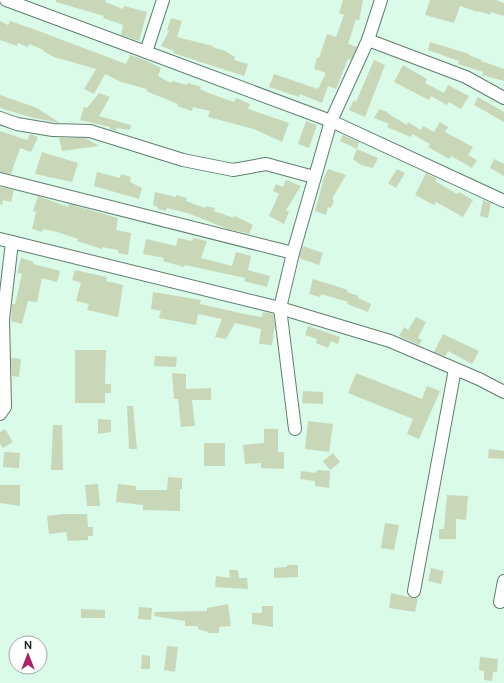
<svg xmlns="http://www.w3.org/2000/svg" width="504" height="683" viewBox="0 0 504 683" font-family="'DM Sans',sans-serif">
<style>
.building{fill:#c9d7b9}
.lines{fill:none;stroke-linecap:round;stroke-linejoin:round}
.minor-casing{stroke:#5f7e6e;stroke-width:14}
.minor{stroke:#fff;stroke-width:12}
</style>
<rect width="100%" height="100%" fill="#d9fbe8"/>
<!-- building -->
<g class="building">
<polygon points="56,0 106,0 105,2 123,9 124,6 147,12 139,41 121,35 123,25 103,18 104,16 56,2"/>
<polygon points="343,0 363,0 359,21 356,19 348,44 357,47 351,60 348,59 336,89 328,86 322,103 300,94 299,97 269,87 274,74 318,89 326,73 314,69 317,58 319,58 327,34 336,37 344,15 339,13"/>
<polygon points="430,0 496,0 504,3 504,16 491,12 490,15 479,11 478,12 460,6 454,23 425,15"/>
<polygon points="171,18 182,21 177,37 213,46 212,47 225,51 235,57 234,60 248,64 244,76 173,53 174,51 161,46 169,31 167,30"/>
<polygon points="0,21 8,25 10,21 36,30 126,64 130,55 145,60 161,68 158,76 171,83 173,81 187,85 188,83 201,87 200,89 211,94 234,102 236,98 250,104 248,109 289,123 282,142 254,129 208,117 210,111 193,107 192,111 177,106 178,104 146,91 147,89 121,82 105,74 94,94 84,89 96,69 54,57 43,51 44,50 29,44 28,47 18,43 17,46 0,40"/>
<polygon points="430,42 469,54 469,55 482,60 481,61 504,69 504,81 482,75 483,72 458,64 459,61 428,50"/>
<polygon points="374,60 385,65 365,117 349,110 354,100 356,102"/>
<polygon points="403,65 427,79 425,83 444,93 448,85 469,96 461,109 449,102 447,105 431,96 429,100 394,82"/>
<polygon points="99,93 110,97 99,116 131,125 130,130 117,128 116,131 110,129 110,127 80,120 84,107 87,108"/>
<polygon points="0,95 37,108 60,123 34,118 3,109 0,107"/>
<polygon points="478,97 504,112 504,122 474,105"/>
<polygon points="379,109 388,112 387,113 407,125 408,122 421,130 423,126 434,132 440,122 448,127 445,132 473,147 468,155 477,160 472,168 451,156 449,159 428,147 430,144 412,134 411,137 387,127 389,124 374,118"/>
<polygon points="306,121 317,125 309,148 298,144"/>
<polygon points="0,131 27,140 30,134 38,137 31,152 20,148 11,174 0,172"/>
<polygon points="343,135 359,142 357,149 340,141"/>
<polygon points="59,138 86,138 99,146 62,151"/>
<polygon points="357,149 378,158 373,168 361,165 353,159"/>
<polygon points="42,152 78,163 72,182 35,174"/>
<polygon points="494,159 504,164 504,176 490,168"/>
<polygon points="328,169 346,175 332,199 334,200 331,208 328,207 326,215 315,211 323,182 322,182"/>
<polygon points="397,169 405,173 396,188 388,183"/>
<polygon points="97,172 120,178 121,174 131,177 130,182 142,188 139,199 94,186"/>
<polygon points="426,173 437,179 435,181 457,194 459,192 473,200 463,217 436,202 434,205 415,195"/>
<polygon points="286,180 301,186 286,210 289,212 284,224 269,216 279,194 273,191 276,184 283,187"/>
<polygon points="0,187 14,190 11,202 3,200 2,205 0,204"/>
<polygon points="155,192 176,197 176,195 187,198 186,201 205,208 206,206 215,208 214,211 234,218 233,215 253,225 249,234 228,229 187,213 167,208 166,211 158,209 158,207 153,205"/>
<polygon points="38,196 68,207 69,204 118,218 116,230 131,233 128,255 118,253 118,250 102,247 102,249 77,241 78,239 57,232 43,229 42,232 32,229 36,212 33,211"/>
<polygon points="483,200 491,203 488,218 480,216"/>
<polygon points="178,238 192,241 194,238 207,241 201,258 232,266 236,252 251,256 248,270 270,276 267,287 244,281 245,278 185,265 184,267 163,261 164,258 143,254 146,239 176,246"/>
<polygon points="303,246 323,253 319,265 299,258"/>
<polygon points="21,258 34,262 33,264 60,271 57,282 42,278 37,302 28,301 22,324 11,321 11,319 12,304 15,304 22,274 17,273"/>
<polygon points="75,270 107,277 106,281 123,285 118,317 87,310 89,304 76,301 81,283 72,280"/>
<polygon points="313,279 348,290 347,292 359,296 358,298 371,304 368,312 347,304 348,302 321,294 320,297 309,294"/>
<polygon points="153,292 201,300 200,304 249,315 262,317 263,312 273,314 275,325 272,345 259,344 261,329 235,323 226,339 215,337 222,319 198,314 196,325 159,318 161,311 151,309"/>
<polygon points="416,317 426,322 418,338 422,340 419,345 399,336 404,327 408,330"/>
<polygon points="308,326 340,337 338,344 331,341 328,348 316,343 317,339 305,335"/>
<polygon points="443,334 479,351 472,364 448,351 445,356 434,352"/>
<polygon points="75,350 106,350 105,384 111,384 111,393 105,393 105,403 75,403"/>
<polygon points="155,356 177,357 176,367 154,366"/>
<polygon points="11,358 21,359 19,377 12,376"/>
<polygon points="172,373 186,374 186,389 211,388 211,400 192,400 195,426 181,427 178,399 174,399"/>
<polygon points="356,373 422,399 427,386 440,391 419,439 407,434 413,419 348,393"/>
<polygon points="303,391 323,392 323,404 302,403"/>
<polygon points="127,406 133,406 137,449 129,449"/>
<polygon points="98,419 111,420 111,432 98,434"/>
<polygon points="308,421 333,424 329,452 305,449"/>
<polygon points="53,425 62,425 63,470 51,470"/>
<polygon points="5,429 13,442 3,448 0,444 0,432"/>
<polygon points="264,429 278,429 278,452 284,452 284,469 261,468 261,463 245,464 243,445 264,443"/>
<rect x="204" y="443" width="21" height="23"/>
<polygon points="489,449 504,451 504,459 488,458"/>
<polygon points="4,452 20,453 19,468 3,467"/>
<polygon points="333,453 340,462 330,470 323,461"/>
<polygon points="317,470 330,471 329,488 315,486 315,481 300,479 301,471 316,473"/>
<polygon points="168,477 182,478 182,489 180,489 180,511 143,510 143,505 116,502 118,484 136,486 136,490 167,490"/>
<polygon points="98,484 100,506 87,506 85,485"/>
<polygon points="0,485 20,485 20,506 0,503"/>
<polygon points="447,495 468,496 466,520 456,519 456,539 439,539 439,529 444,529"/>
<polygon points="64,514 87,514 88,527 93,527 93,536 88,536 88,540 68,541 66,532 49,534 47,516"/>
<polygon points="385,523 399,525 394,550 381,548"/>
<polygon points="287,565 298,565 298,577 274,578 274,568 287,567"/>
<polygon points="431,568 444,571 441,584 428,581"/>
<polygon points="229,570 238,570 239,578 247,578 248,589 215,587 216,576 230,578"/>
<polygon points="391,593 413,598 418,598 415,612 389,608"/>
<polygon points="228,604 231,626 219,627 219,633 208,633 208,632 198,629 198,626 185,626 185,621 154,616 155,612 207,611 207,608"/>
<polygon points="262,606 273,606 273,627 252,624 252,613 262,613"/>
<polygon points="139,607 152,608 151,620 138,619"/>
<polygon points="81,609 105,610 105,618 81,618"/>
<polygon points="167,646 178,647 175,672 164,670"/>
<polygon points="142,655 150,656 150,669 141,669"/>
<polygon points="480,657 498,659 497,672 493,672 492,681 484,680 484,671 479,670"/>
</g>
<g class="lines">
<defs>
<g id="minor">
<polyline points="6,0 146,52 163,0"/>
<polyline points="368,40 466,77 504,98"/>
<polyline points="146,52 331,121 504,201"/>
<polyline points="0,118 17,124 53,130 90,131 183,160 233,170 266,164 314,177"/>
<polyline points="0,179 293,253"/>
<polyline points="0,239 280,308 390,341 479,379 504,392"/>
<polyline points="0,414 5,407 3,319 12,242"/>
<polyline points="295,429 280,308 293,253 331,121 368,40 381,0"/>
<polyline points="414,591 455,369"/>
<polyline points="500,602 504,581"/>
</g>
</defs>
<!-- minor casing -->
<use href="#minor" class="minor-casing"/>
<!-- minor -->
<use href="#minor" class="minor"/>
</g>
<!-- north arrow -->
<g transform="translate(28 655)"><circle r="19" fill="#ffffff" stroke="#a3a8a5"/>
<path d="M0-3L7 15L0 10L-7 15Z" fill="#ab2265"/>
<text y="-6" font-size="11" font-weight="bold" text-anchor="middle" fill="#19261f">N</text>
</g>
</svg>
